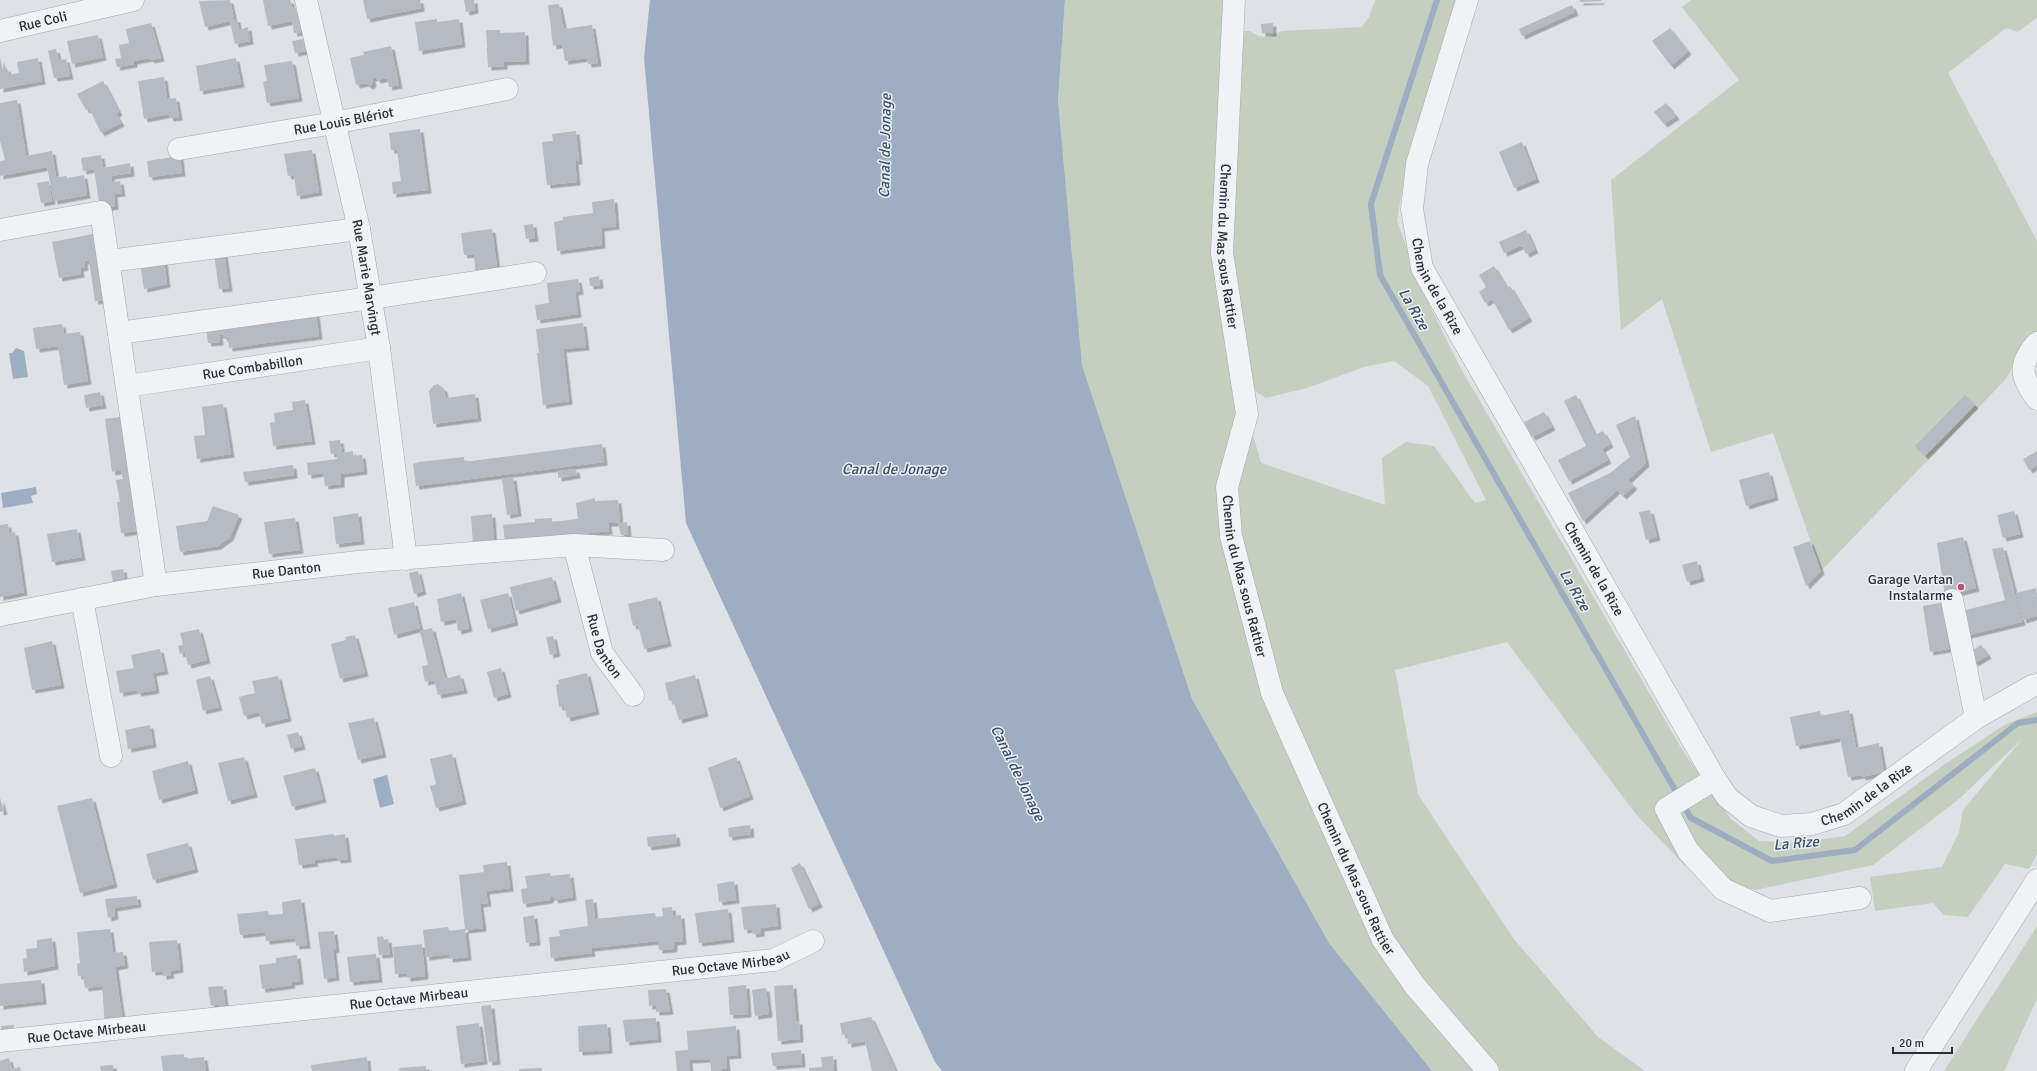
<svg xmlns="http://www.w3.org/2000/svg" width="2037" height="1071" viewBox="0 0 2037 1071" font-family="Signika,sans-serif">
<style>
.green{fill:#c4cfc0}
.water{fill:#9daec2}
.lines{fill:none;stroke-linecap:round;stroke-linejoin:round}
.stream{stroke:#9daec2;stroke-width:6}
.building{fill:#b6bac2;filter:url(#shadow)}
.minor-casing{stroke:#a4a8af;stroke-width:23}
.minor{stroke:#f0f2f5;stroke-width:22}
.poi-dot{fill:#be515f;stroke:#edf0f4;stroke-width:1.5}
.labels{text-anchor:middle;stroke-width:3;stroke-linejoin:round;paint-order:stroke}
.street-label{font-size:14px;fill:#292f3b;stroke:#edf0f4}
.poi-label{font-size:14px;fill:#292f3b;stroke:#edf0f4;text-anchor:end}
.water-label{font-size:15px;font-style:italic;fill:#384d6a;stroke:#edf0f4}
</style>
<defs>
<filter id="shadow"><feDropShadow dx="3.5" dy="3.5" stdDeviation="0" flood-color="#0004"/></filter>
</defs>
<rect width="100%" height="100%" fill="#dee1e6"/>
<!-- green -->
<g class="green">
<polygon points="1065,0 1234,0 1222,253 1247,414 1261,463 1385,505 1382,458 1406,442 1434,446 1475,503 1486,500 1428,386 1394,361 1364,367 1307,388 1266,398 1255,391 1243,344 1230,243 1240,31 1250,31 1258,36 1267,37 1282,31 1362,27 1369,17 1375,0 1457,0 1410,148 1397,220 1419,284 1460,367 1683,751 1731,819 1759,841 1797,843 1845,836 1948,762 2006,724 2037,712 2037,854 2029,869 2005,864 1968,917 1944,915 1933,903 1875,911 1870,877 1942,867 1959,832 1963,810 2022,739 1959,799 1873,865 1755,890 1727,881 1689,864 1685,866 1635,813 1507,642 1395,670 1418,794 1513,938 1598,1037 1645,1071 1432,1071 1329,943 1192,699 1082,365 1058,100"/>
<polygon points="1691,0 2037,0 2037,18 2018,32 2006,28 1948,73 2037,241 2037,339 2019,357 2005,380 1821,571 1773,433 1711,452 1662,299 1621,330 1611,180 1739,80 1682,7"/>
<polygon points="2037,926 2037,999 2004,1071 1944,1071"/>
</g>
<!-- water -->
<g class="water">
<polygon points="650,0 1065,0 1058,100 1082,365 1192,699 1329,943 1432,1071 942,1071 935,1062 686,523 644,58"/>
<polygon points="16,348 24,351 28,377 13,379 9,353 12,353"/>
<polygon points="36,487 37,494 31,496 33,503 3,508 1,493"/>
<polygon points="387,775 394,804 380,808 373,779"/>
</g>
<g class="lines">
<!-- stream -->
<polyline class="stream" points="1437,0 1371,204 1380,275 1691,818 1772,861 1855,850 2018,723 2037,720"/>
</g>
<!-- building -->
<g class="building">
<polygon points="230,0 234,19 237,19 239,30 248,27 250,41 235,44 230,21 205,27 199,1"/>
<polygon points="263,0 290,0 293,9 296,8 301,32 294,33 292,21 268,26"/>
<polygon points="363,0 420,0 421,8 367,19"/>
<polygon points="464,0 474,0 475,10 466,12"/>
<polygon points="1580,0 1601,0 1601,1 1580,2"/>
<polygon points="559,4 564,29 592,25 598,63 588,64 587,58 565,61 562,44 553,46 548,5"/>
<polygon points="1572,5 1575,12 1522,36 1519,29"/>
<polygon points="437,19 437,22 459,19 462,44 419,51 415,22"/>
<polygon points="151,23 161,58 151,60 150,58 134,61 134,64 117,67 115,59 121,58 119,45 129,43 126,29"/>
<polygon points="1273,23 1273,33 1262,33 1261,24"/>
<polygon points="1670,28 1688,51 1671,66 1652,41"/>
<polygon points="486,30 500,30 500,33 525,32 526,61 504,62 504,66 488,67"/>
<polygon points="98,35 103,57 72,64 67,41"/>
<polygon points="303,39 306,51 295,53 292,41"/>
<polygon points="391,46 399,85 389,87 387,78 377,80 376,77 372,78 373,83 370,86 365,83 356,85 350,58 364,55 363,52"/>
<polygon points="56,49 59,60 66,59 70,76 54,78 48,51"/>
<polygon points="0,58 3,69 7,68 9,75 19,73 17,62 38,58 42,81 0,89"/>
<polygon points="236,58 241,84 200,91 196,66"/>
<polygon points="292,61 299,98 267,103 263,82 267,81 264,65"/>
<polygon points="164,77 167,99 176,98 179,117 170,118 169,114 144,119 138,81"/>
<polygon points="103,81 119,112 116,114 121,123 101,133 89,108 86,110 77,94"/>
<polygon points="17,100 26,156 52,151 56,177 67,176 67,178 84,175 87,195 54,201 47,167 0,176 0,161 5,160 0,141 0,103"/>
<polygon points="1666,103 1676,116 1664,124 1654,112"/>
<polygon points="420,129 428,190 393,194 392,182 401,181 397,150 391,150 389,133"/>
<polygon points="576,131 579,161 575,161 577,182 547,185 542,142 553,141 552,134"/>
<polygon points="1522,142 1536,179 1514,188 1499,152"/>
<polygon points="312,150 319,192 297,196 294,175 288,176 284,154"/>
<polygon points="101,155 103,168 130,163 131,173 111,176 112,182 120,181 122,193 114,194 115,206 100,209 94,169 83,171 81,158"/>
<polygon points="180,156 182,173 149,177 147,161"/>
<polygon points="49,181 52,201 41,203 37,183"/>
<polygon points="614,199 616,226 601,228 602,245 557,251 554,222 563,220 563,217 593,213 592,202"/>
<polygon points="533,224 535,238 526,239 524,225"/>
<polygon points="492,229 498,275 476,278 474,254 464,255 461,233"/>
<polygon points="1526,230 1535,250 1526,254 1523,247 1520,246 1504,253 1499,242"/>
<polygon points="93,234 103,300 95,301 89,260 84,261 85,267 80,268 81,274 59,278 52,242"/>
<polygon points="224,252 229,288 219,289 214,254"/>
<polygon points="164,260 167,284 144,289 140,263"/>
<polygon points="1494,266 1507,288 1510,286 1529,318 1509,330 1492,299 1485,303 1479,292 1486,287 1479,275"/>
<polygon points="599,276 600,285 590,286 589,278"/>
<polygon points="578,279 580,291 575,292 578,314 537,320 535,305 549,303 547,283"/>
<polygon points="316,313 319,336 229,348 228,338 224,338 223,335 219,335 220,342 208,343 206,327"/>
<polygon points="583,323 586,347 563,349 569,401 543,405 537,353 539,353 536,329"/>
<polygon points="62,324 64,334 80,332 88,381 64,385 58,346 36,349 33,328"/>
<polygon points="438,384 444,389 446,398 475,394 478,418 433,424 429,391 434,385"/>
<polygon points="100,392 103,405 86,408 84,395"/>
<polygon points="1576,395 1595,435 1603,431 1610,444 1602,449 1608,460 1569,481 1558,460 1586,446 1564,401"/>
<polygon points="1965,395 1975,405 1925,456 1915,446"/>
<polygon points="305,400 312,441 273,446 270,423 275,422 274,413 293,410 292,402"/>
<polygon points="223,404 231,454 197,459 194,436 205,435 202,407"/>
<polygon points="1544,412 1552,427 1532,437 1524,422"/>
<polygon points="1635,416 1646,463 1628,480 1634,486 1623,496 1617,490 1583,521 1568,493 1610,473 1630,457 1616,425"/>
<polygon points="120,417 138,531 121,533 117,502 120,502 116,480 123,479 121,470 112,472 105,419"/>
<polygon points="340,440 342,453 353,451 353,456 362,455 364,471 341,474 341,484 325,486 323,473 308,475 307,463 337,459 337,453 331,454 329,441"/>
<polygon points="602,444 604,462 416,486 413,464 419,462 464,457 464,462"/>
<polygon points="2037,451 2037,465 2029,470 2023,459"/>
<polygon points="293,465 294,475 245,482 243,472"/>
<polygon points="576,469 577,475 558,478 558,471"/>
<polygon points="1769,472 1775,497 1746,506 1739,480"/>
<polygon points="513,477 518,513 507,515 502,479"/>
<polygon points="595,498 595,501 618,500 620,523 627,522 628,535 621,535 618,523 608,523 609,531 505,542 503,525 535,522 535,519 552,518 552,522 578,519 576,503"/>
<polygon points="213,506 239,515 230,537 218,546 180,552 176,526 207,521"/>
<polygon points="1650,510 1657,537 1646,540 1639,512"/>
<polygon points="2014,511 2020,534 2003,538 1997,515"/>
<polygon points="358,513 361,541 336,544 333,517"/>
<polygon points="492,514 494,543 473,545 471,516"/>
<polygon points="295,518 300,550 269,554 264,522"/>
<polygon points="8,524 9,533 15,532 24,592 0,597 0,525"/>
<polygon points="77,529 82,557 52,562 47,534"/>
<polygon points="1963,537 1976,588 1945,596 1937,543"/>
<polygon points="1810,541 1821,571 1806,586 1793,547"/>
<polygon points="2003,547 2022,622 1964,636 1958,612 2005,600 1992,549"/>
<polygon points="1697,561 1701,578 1687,582 1682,565"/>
<polygon points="123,569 126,585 114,588 111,571"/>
<polygon points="418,571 423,591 414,594 409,573"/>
<polygon points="552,577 558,599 516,611 510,587"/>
<polygon points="2036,588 2037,616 2023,620 2016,593"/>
<polygon points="461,593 469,628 458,631 456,619 441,622 437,599"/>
<polygon points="508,593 515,622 488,629 480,600"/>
<polygon points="657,597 668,643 644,649 638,625 633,626 628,604"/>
<polygon points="414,602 420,628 394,635 388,608"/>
<polygon points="1946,602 1953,648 1930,652 1923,606"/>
<polygon points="432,628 445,679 460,675 464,690 438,695 434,680 425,682 422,666 428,665 420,631"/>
<polygon points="199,629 207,660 188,665 185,652 180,654 178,646 183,645 180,633"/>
<polygon points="355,635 365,673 340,679 331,644 346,640 345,637"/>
<polygon points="553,636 557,653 550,655 546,637"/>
<polygon points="52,641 61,685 32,690 24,648"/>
<polygon points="1981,645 1988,655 1975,663 1968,653"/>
<polygon points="160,649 165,671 153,673 156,690 138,693 137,690 120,693 116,671 134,668 131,655"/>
<polygon points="501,668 508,694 494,698 487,672"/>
<polygon points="587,673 596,711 567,718 564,706 559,707 556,685 559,684 558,680"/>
<polygon points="695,675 705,713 679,720 673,700 669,701 665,683"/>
<polygon points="210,676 219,707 203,711 196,680"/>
<polygon points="278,676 288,718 262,724 259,712 244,716 239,697 255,693 252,681"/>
<polygon points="1849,710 1856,748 1879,743 1884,772 1862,777 1862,775 1848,777 1840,738 1796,746 1790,717 1820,711 1821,716"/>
<polygon points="374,718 383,754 358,760 348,723"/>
<polygon points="150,725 153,744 128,749 125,730"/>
<polygon points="298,732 302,746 291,749 287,735"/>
<polygon points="452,754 463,801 436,808 430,786 436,784 430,759"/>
<polygon points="244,757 254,794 228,801 218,763"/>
<polygon points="736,757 750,796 720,808 708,768"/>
<polygon points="188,761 195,790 159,800 152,771"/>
<polygon points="315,768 323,799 292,807 283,776"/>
<polygon points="0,798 4,811 0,812"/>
<polygon points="92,798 114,884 80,893 57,806"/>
<polygon points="750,825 751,834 729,837 728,828"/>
<polygon points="334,834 334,836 345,834 348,859 337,860 337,857 314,860 315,863 299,865 295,839"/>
<polygon points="676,834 677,843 648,847 647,837"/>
<polygon points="188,843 195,869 153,880 146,854"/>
<polygon points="507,862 510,888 486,891 488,903 480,904 483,928 465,930 468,957 449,959 449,954 426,957 423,930 448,927 449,931 465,929 459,875 484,872 483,865"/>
<polygon points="800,863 819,904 809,909 791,868"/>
<polygon points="550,873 551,876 570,874 573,897 555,900 554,897 551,897 549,900 523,904 521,889 527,888 525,876"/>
<polygon points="734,881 736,900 719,902 717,884"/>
<polygon points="137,896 138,904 114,908 115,916 108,918 105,899"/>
<polygon points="301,899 307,945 296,946 295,938 266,941 265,932 240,935 237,914 268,911 269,915 283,914 282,902"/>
<polygon points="593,899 595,919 655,913 656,917 663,916 662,908 672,907 673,916 681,915 683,941 674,942 674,948 672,949 659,950 658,941 591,948 592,953 551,958 549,937 560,936 559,930 588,926 585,900"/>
<polygon points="776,904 778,926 761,928 761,933 753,934 752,929 744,930 741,907"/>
<polygon points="728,909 731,939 699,943 695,913"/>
<polygon points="534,915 537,942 526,943 523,917"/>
<polygon points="110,929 113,953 123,952 125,965 115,967 123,1023 105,1025 102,986 85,988 83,976 78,976 77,964 80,963 77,932"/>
<polygon points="334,931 336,949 333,950 336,977 324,979 318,932"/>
<polygon points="383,936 384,940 388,939 390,954 379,955 377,937"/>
<polygon points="52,938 55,966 24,972 23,959 27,958 26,949 37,948 37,940"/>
<polygon points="177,940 180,969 170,971 171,975 163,976 163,971 152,972 149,942"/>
<polygon points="422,944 425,976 407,978 407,973 395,974 393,947"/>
<polygon points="376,954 379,979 350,982 347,957"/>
<polygon points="297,955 300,981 291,982 292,985 262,989 259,965 276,963 276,958"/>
<polygon points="41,980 43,1001 0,1006 0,984"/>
<polygon points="746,985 748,1014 730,1015 728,987"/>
<polygon points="793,985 796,1021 799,1021 800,1039 778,1041 774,986"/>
<polygon points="223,986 226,1012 222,1012 219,1004 211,1006 208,987"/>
<polygon points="766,988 769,1014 755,1016 752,990"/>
<polygon points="666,989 670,1011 656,1012 656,1005 649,1006 648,990"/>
<polygon points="491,1005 497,1061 489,1062 481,1006"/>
<polygon points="871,1017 881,1039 896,1071 872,1071 865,1041 848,1044 847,1034 842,1035 840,1023"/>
<polygon points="656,1018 658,1039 626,1042 623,1020"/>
<polygon points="479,1023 484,1061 461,1064 456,1026"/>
<polygon points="607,1024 609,1050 579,1052 578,1026"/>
<polygon points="14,1025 15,1035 2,1036 1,1026"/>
<polygon points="736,1026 738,1055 726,1056 727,1069 722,1069 722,1071 711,1071 710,1059 689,1060 690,1071 677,1071 675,1051 688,1050 687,1031"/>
<polygon points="801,1050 802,1064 773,1066 771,1053"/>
<polygon points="184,1054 184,1059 204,1057 206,1071 163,1071 161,1056"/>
<polygon points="833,1056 834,1071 809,1071 809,1068 822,1067 821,1057"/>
<polygon points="367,1057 368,1071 312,1071 311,1065"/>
<polygon points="9,1058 12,1069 20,1067 21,1071 0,1071 0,1061"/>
<polygon points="113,1065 114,1071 101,1071 100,1066"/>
<polygon points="426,1066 426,1071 400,1071 399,1068"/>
<polygon points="542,1068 542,1071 519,1071 519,1069"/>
</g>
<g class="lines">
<defs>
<g id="minor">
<path id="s1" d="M 306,0 L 359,229 L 379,348 L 406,559"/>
<path id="s2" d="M 1234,0 L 1222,253 L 1247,414 L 1227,487 L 1231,536 L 1272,693 L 1383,940 L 1415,986 L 1488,1071"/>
<path id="s3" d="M 1467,0 L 1417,164 L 1412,209 L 1422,268 L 1715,779 L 1727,797 L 1751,816 L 1781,826 L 1812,824 L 1844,814 L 1976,718 L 2032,686 L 2037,685"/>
<path id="s4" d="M 0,31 L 133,0"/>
<path id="s5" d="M 179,149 L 334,123 L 507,89"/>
<polyline points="0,230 101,212 156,585"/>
<polyline points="109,261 359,229"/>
<polyline points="119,333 371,298 535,273"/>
<path d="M 2037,343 C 2018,365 2020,376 2037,399"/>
<path id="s6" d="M 127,386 L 379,348"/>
<path id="s7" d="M 574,545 L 602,653 L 633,695"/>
<polyline points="82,599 111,756"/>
<polyline points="1952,600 1976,718"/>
<path id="s8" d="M 0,615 L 156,585 L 358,562 L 574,545 L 663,550"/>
<polyline points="1715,779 1666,809 1688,851 1723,889 1770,911 1860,898"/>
<path id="s9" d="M 0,1041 L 774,960 L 813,941"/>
<polyline points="1916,1071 2037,880"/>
</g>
</defs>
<!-- minor casing -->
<use href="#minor" class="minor-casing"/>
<!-- minor -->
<use href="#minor" class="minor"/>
</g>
<!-- markers -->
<circle class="poi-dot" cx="1961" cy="587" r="4"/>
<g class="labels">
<!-- street labels -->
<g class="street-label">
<text dy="5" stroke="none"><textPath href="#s4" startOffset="44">Rue Coli</textPath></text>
<text dy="5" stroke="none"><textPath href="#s5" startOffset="167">Rue Louis Blériot</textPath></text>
<text dy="5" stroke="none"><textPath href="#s2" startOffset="247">Chemin du Mas sous Rattier</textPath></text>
<text dy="5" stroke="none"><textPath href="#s1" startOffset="284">Rue Marie Marvingt</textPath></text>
<text dy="5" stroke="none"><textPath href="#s3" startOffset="299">Chemin de la Rize</textPath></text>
<text dy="5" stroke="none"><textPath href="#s6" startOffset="127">Rue Combabillon</textPath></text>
<text dy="5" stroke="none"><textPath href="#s3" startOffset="623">Chemin de la Rize</textPath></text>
<text dy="5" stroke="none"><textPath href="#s8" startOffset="290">Rue Danton</textPath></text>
<text dy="5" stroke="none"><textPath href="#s2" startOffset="583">Chemin du Mas sous Rattier</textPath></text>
<text dy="5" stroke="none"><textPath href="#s7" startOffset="106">Rue Danton</textPath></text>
<text dy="5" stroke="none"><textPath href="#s3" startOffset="1043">Chemin de la Rize</textPath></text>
<text dy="5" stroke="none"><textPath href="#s2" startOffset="907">Chemin du Mas sous Rattier</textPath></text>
<text dy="5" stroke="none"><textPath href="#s9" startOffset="735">Rue Octave Mirbeau</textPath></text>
<text dy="5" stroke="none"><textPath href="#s9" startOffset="411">Rue Octave Mirbeau</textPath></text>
<text dy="5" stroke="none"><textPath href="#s9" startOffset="87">Rue Octave Mirbeau</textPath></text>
</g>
<!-- poi labels -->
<g class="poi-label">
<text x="1953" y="584">Garage Vartan<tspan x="1953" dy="16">Instalarme</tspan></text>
</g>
<!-- water labels -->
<g class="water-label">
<text transform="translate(885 146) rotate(-89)" y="5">Canal de Jonage</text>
<text transform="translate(1414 309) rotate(60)" y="5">La Rize</text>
<text x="894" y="474">Canal de Jonage</text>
<text transform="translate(1575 590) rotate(60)" y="5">La Rize</text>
<text transform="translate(1018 773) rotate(64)" y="5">Canal de Jonage</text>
<text transform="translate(1796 843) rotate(-5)" y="5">La Rize</text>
</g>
</g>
<!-- scale -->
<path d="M1893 1047v6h59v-6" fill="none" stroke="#292f3b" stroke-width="2"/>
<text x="1899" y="1047" font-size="12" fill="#292f3b" stroke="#edf0f4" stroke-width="3" paint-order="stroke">20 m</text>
</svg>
